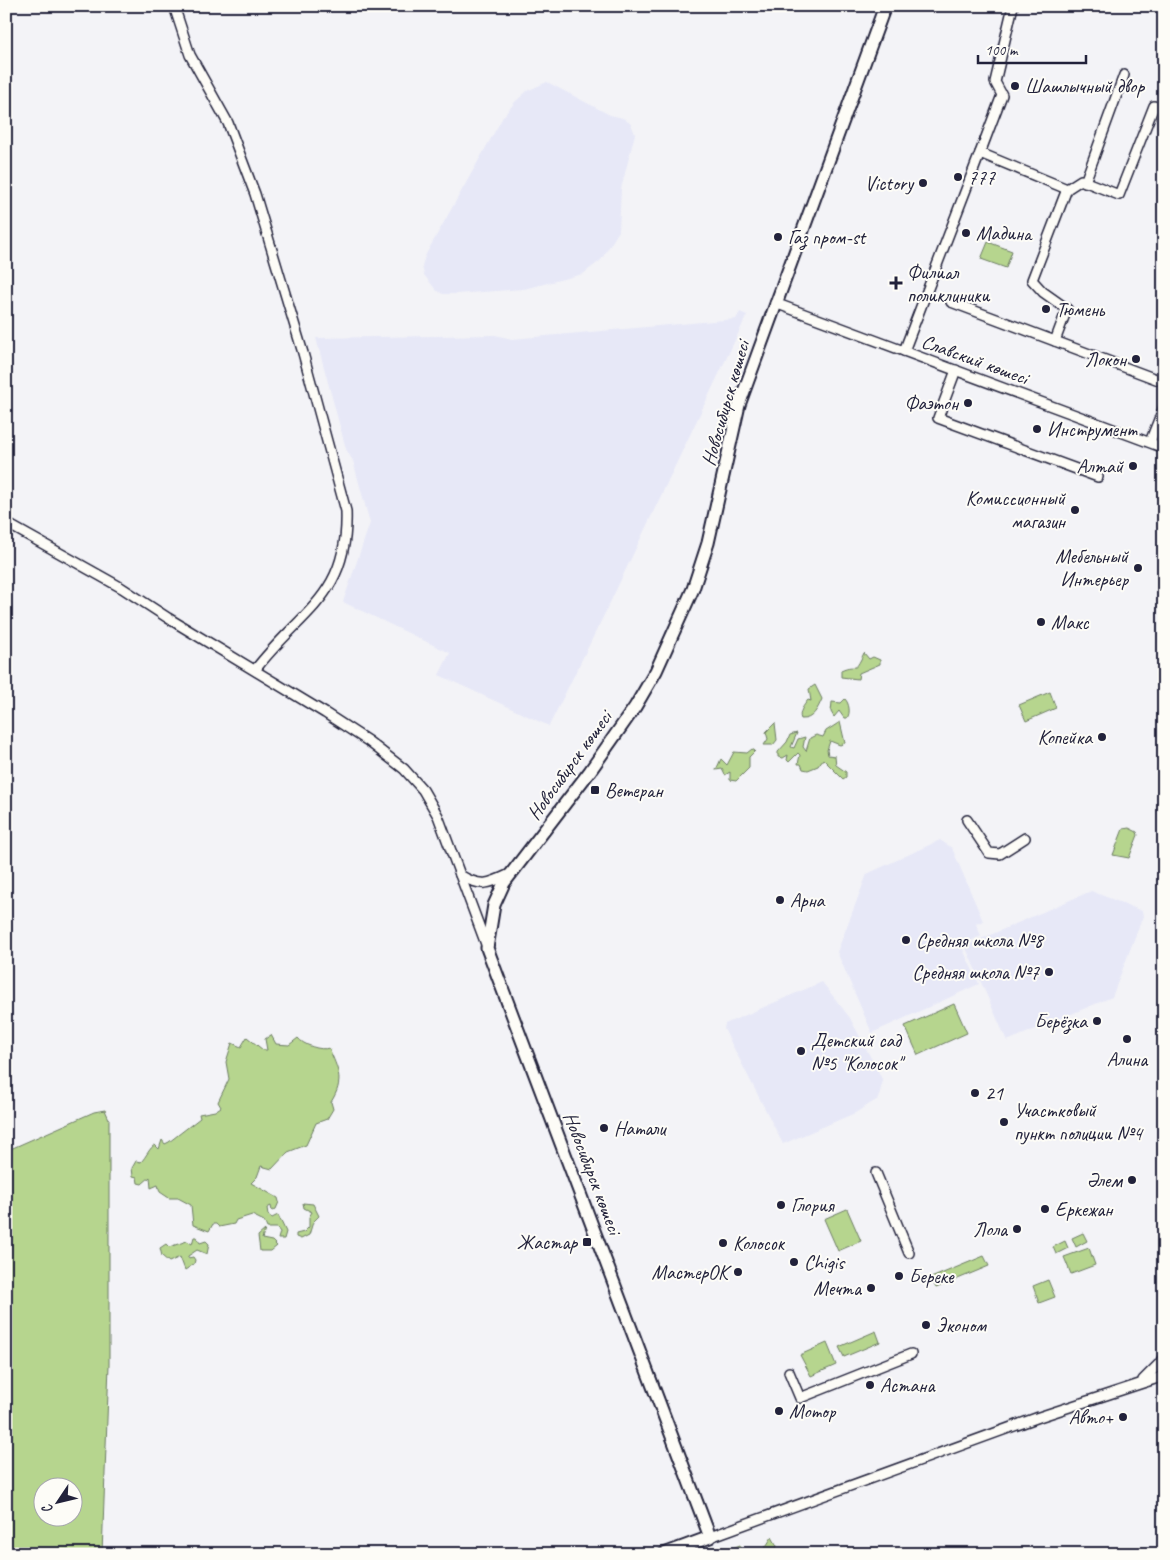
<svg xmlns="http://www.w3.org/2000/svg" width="1170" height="1560" viewBox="0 0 1170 1560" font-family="Caveat,sans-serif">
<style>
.built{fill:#e7e8f7}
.green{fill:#b6d58e;stroke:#6c7c64;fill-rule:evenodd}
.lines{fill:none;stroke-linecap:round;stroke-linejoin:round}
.minor-casing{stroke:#22223b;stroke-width:12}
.major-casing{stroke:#22223b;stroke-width:15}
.minor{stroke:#fdfcf7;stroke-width:9}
.major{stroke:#fdfcf7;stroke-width:11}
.poi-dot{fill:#22223b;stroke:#fdfcf7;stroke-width:2}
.labels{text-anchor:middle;stroke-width:4;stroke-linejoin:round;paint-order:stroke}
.poi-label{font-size:20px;fill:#22223b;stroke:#fdfcf7;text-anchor:start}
.street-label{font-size:20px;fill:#22223b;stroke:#fdfcf7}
</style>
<rect width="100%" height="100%" fill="#f3f3f7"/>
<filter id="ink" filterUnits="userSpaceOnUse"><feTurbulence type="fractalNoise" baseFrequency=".02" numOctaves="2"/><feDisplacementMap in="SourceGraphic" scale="10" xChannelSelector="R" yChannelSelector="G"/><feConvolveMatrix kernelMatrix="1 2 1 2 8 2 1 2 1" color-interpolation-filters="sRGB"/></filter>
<g filter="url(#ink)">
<!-- built -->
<g class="built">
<polygon points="547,82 610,115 623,118 631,124 635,134 621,189 619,231 601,260 583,274 524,289 456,294 443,294 437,291 424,275 422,266 425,256 503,117 515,102 527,91"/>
<polygon points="740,312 747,315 607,609 549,726 439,675 450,653 343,602 370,523 353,461 346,449 316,338 495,335 512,339 736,319"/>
<polygon points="940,840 952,848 983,921 976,924 981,936 961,945 979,984 872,1033 837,952 867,874"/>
<polygon points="1091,891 1142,911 1143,916 1112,997 1007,1041 965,946"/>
<polygon points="822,982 850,1018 883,1081 878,1099 855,1113 783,1144 724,1029 725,1024"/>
</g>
<!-- green -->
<g class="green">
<polygon points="988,242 1012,251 1006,268 981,259"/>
<path d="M 864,653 L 869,659 L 873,657 L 880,660 L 880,664 L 859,673 L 858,679 L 841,677 L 841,670 C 858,662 853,676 864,653 Z"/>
<path d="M 815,685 L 822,699 C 818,708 813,720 801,719 C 798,713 804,705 808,700 L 811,701 L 809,689 Z"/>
<polygon points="1050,692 1056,708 1026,721 1019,705"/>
<path d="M 845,699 C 849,703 851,713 847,718 L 844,718 L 839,711 L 834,717 L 831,712 L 832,702 L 841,703 Z"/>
<polygon points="840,722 845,743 840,745 830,741 827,750 828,755 835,756 836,765 846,772 846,777 843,779 823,759 818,766 808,770 803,769 801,764 798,764 800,755 798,753 789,762 787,760 788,755 783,758 778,757 778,752 787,742 790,735 797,733 791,747 794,748 798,739 805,737 803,747 806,751 810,738 816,735 823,737 826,731"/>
<polygon points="775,723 777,740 773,745 764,745 768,739 766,732"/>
<polygon points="752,749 755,751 749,757 749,768 736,781 730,780 730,772 725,775 722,769 716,770 721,759 727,765 734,752 747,753"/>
<polygon points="1129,828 1137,832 1138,835 1129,858 1113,855 1123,829"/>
<polygon points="954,1004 967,1033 918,1055 905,1026"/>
<path d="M 271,1035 L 276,1044 L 289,1045 L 298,1038 C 303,1045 321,1051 329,1048 C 338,1070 345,1080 331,1102 L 333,1109 L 327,1119 L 316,1123 L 306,1145 L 288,1152 L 272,1169 L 261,1166 L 257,1177 L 251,1183 L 278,1198 L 279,1202 L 276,1209 L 272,1211 L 271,1206 L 267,1208 L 268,1215 L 272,1218 L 278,1215 L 286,1232 L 284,1239 L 278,1239 L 280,1232 L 277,1228 L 267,1228 L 264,1221 L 252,1215 L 236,1220 L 234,1224 L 219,1227 L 216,1224 L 213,1224 L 209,1231 L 193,1225 L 191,1205 L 178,1198 L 169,1198 L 160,1192 L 158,1185 L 151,1188 L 150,1177 L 142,1184 L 138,1183 L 137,1177 L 133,1176 L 132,1168 L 136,1161 L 141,1162 C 146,1157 150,1147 155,1145 L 159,1149 L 162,1140 L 165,1144 L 169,1142 L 200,1118 L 199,1114 L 215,1111 L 221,1107 L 218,1102 L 229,1079 L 226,1062 L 232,1043 L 241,1047 L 247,1037 L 263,1050 L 267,1050 L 265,1039 Z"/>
<path d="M 105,1110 L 109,1119 L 109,1365 L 102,1554 L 6,1554 L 6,1151 L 94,1112 ZM 42,1488 L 72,1488 L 72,1518 L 42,1518 Z"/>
<polygon points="303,1203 313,1204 319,1216 313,1222 309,1235 301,1239 296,1237 296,1234 304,1232 309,1227 309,1217 312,1212 304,1208"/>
<polygon points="847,1209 861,1241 838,1251 824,1219"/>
<polygon points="265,1230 262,1239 272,1241 277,1246 271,1251 260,1251 258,1236"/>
<polygon points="1083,1233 1087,1241 1076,1247 1072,1238"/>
<polygon points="194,1237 196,1237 200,1243 206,1241 209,1244 207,1254 197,1250 188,1256 188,1258 193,1257 195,1260 194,1264 185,1270 180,1257 169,1262 162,1256 160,1248 166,1244 169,1247 187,1241 192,1244"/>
<polygon points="1065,1241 1068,1248 1056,1254 1053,1247"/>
<polygon points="1089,1248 1095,1265 1071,1274 1064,1257"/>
<polygon points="984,1256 989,1266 936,1288 931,1278"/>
<polygon points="1048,1280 1055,1297 1039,1303 1033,1286"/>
<polygon points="876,1331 880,1342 844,1357 839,1347"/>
<polygon points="827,1343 836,1365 811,1376 800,1355"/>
<polygon points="772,1537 777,1546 775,1552 771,1553 765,1548"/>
<polygon points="740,1545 744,1554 717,1554"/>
</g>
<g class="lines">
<defs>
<g id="minor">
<path d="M 174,6 L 190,55 L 228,123 L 255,194 L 303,353 L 346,511 C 349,597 300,611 255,670"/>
<polyline points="980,153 1002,95 995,82 1013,6"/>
<polyline points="1085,182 1124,75"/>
<polyline points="951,302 1164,382"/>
<polyline points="775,303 1164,448"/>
<polyline points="1055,341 1067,309 1043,292 1032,280 1067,189"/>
<polyline points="904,351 980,153 1067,189 1081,180 1119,195 1154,106 1164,109"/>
<polyline points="956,370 938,418 1098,477"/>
<polyline points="1150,442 1164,407"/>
<polyline points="6,523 122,588 168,618 325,713 368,741 404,769 423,790 438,816 487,947"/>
<polyline points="967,820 989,853 1000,854 1025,838"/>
<path d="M 460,875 C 481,888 489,884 510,874"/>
<polyline points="876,1173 909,1253"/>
<polyline points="1164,1294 1164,1320"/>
<polyline points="789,1372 800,1398 911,1354"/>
<polyline points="1143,1380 1160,1363 1164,1356"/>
<polyline points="710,1537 1039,1417 1164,1376"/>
</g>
<polyline id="major" points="664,1554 710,1537 487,948 494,905 504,883 590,771 635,707 656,671 693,589 708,543 739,405 885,6"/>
</defs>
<!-- minor casing -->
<use href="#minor" class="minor-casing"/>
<!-- major casing -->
<use href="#major" class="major-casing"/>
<!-- minor -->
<use href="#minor" class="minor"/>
<!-- major -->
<use href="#major" class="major"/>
</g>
</g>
<!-- markers -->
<g class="poi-dot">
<circle cx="1015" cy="86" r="5"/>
<circle cx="958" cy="177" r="5"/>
<circle cx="923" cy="183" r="5"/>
<circle cx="966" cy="233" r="5"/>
<circle cx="778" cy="237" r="5"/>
<path d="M893.5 275.5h5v5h5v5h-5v5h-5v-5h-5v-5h5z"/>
<circle cx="1046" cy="309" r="5"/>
<circle cx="1136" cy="359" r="5"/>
<circle cx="968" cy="403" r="5"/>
<circle cx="1037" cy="429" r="5"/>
<circle cx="1133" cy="466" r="5"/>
<circle cx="1075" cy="510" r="5"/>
<circle cx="1138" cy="568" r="5"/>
<circle cx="1041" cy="622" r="5"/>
<circle cx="1102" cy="737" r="5"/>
<rect x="590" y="785" width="10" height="10" rx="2.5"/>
<circle cx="780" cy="900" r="5"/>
<circle cx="906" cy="940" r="5"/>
<circle cx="1049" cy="972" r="5"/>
<circle cx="1097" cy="1021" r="5"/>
<circle cx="1127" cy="1039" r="5"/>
<circle cx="801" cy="1051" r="5"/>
<circle cx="975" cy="1093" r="5"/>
<circle cx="1004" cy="1122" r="5"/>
<circle cx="604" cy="1128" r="5"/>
<circle cx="1132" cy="1180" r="5"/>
<circle cx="781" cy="1205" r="5"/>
<circle cx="1045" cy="1209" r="5"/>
<circle cx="1017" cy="1229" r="5"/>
<rect x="582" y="1237" width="10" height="10" rx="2.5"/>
<circle cx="723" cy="1243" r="5"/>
<circle cx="794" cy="1262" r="5"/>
<circle cx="738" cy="1272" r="5"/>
<circle cx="899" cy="1276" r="5"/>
<circle cx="871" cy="1288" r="5"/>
<circle cx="926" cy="1325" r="5"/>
<circle cx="870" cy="1385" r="5"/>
<circle cx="779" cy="1411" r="5"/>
<circle cx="1123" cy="1417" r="5"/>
</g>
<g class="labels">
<!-- poi labels -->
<g class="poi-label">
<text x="1025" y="93">Шашлычный двор</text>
<text x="968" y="184">777</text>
<text x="913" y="190" text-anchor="end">Victory</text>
<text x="976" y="240">Мадина</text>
<text x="788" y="244">Газ пром-st</text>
<text x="907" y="279">Филиал<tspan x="907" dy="23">поликлиники</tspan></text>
<text x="1056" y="316">Тюмень</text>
<text x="1126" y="366" text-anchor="end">Локон</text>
<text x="958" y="410" text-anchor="end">Фаэтон</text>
<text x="1047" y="436">Инструмент</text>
<text x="1123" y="473" text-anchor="end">Алтай</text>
<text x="1065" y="505" text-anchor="end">Комиссионный<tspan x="1065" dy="23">магазин</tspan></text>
<text x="1128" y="563" text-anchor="end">Мебельный<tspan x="1128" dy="23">Интерьер</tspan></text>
<text x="1051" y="629">Макс</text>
<text x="1092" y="744" text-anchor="end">Копейка</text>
<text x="605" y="797">Ветеран</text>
<text x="790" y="907">Арна</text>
<text x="916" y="947">Средняя школа №8</text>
<text x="1039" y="979" text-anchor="end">Средняя школа №7</text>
<text x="1087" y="1028" text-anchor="end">Берёзка</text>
<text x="811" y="1047">Детский сад<tspan x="811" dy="23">№5 "Колосок"</tspan></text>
<text x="1127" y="1066" text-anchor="middle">Алина</text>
<text x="985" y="1100">21</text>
<text x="1014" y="1117">Участковый<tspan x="1014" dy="23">пункт полиции №4</tspan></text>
<text x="614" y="1135">Натали</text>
<text x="1122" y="1187" text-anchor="end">Әлем</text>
<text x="791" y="1212">Глория</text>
<text x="1055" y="1216">Еркежан</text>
<text x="1007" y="1236" text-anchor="end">Лола</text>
<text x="577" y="1249" text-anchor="end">Жастар</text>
<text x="733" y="1250">Колосок</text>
<text x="804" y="1269">Chigis</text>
<text x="728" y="1279" text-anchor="end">МастерOK</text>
<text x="909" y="1283">Береке</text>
<text x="861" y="1295" text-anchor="end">Мечта</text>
<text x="936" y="1332">Эконом</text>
<text x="880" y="1392">Астана</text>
<text x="789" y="1418">Мотор</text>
<text x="1113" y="1424" text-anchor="end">Авто+</text>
</g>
<!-- street labels -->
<g class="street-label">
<text transform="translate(975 359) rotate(20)" y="7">Славский көшесі</text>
<text transform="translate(725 403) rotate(-74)" y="7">Новосибирск көшесі</text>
<text transform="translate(569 765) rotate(-54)" y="7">Новосибирск көшесі</text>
<text transform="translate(593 1173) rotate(69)" y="7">Новосибирск көшесі</text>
</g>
</g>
<!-- margin -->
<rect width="1170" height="1560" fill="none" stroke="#fdfcf7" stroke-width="25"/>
<rect x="12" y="12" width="1145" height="1535" fill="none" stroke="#22223b" stroke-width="2" filter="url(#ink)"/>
<!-- north arrow -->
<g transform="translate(58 1502) rotate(235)"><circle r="24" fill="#fdfcf7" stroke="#a5a5ac"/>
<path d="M0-4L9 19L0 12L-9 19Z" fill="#22223b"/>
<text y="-8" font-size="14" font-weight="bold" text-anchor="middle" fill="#22223b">С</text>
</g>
<!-- scale -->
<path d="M978 55v8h108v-8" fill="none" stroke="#22223b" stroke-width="2.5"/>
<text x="985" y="55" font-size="15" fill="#22223b" stroke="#fdfcf7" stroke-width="4" paint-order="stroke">100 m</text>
</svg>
